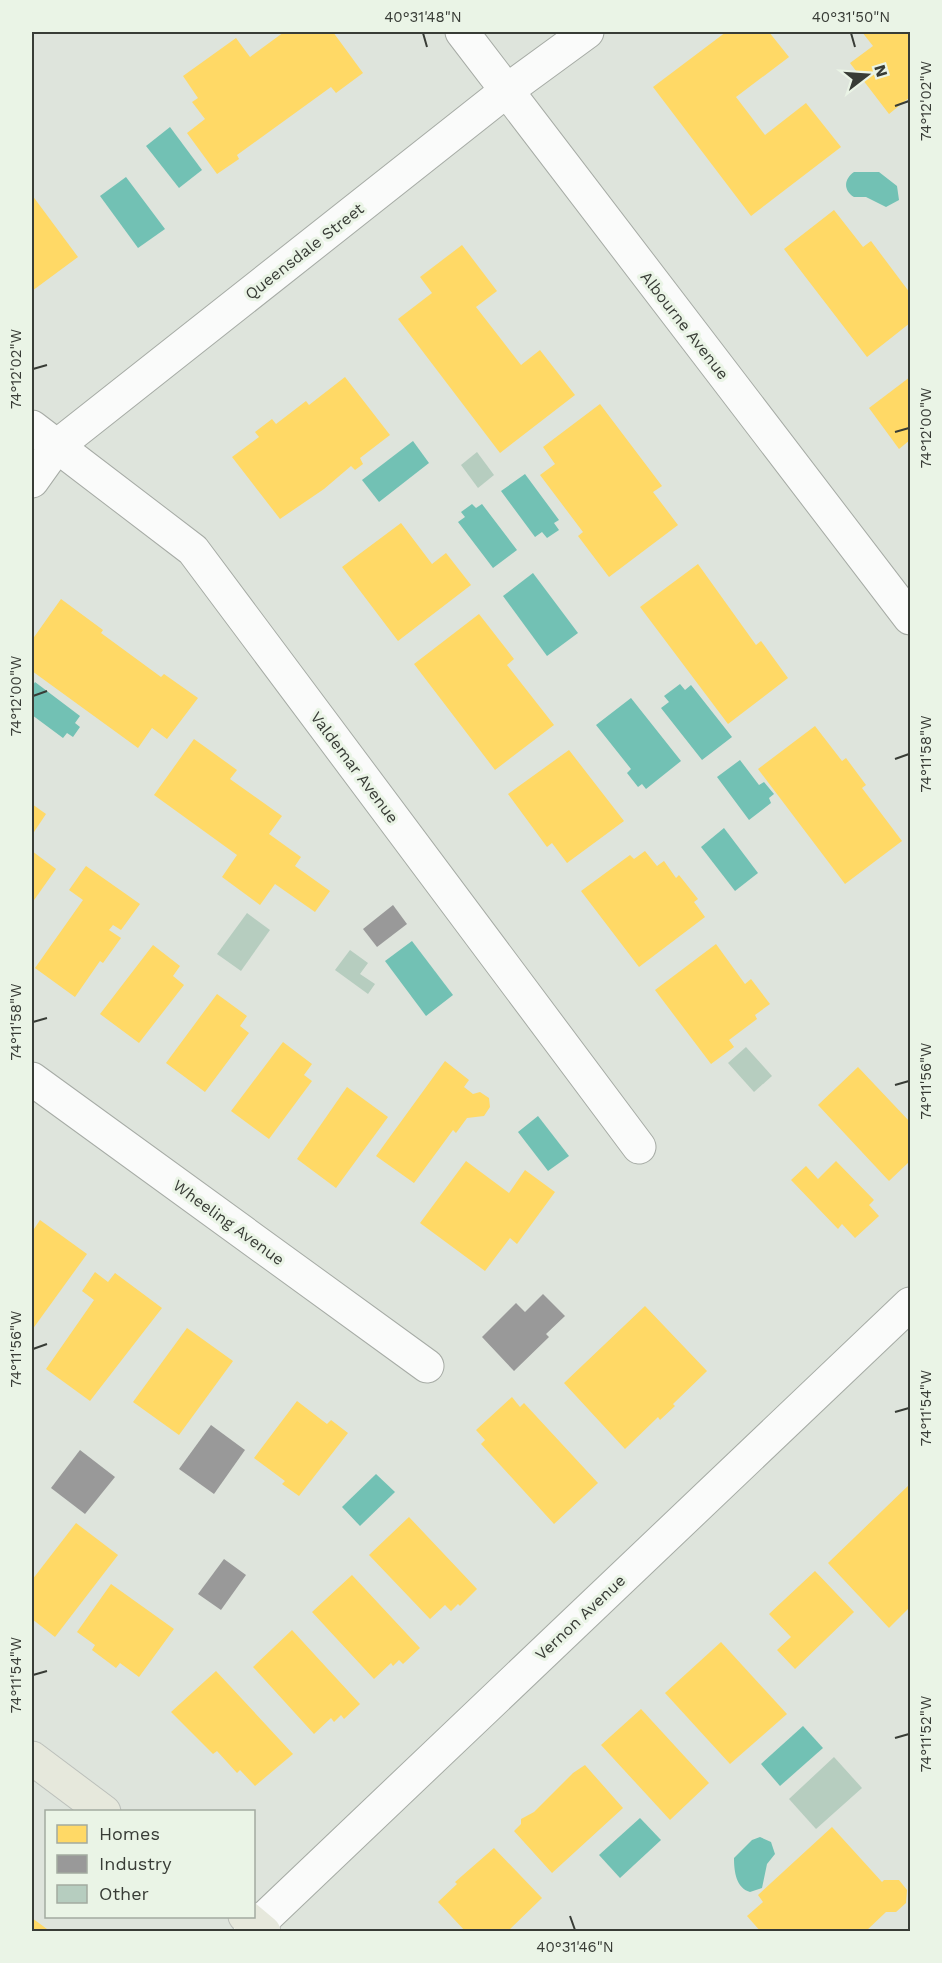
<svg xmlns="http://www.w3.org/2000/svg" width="942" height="1963" viewBox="0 0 942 1963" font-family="'Work Sans',sans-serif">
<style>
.water{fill:#72c1b4}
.homes{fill:#ffd966}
.industry{fill:#999}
.building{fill:#b6cdbf}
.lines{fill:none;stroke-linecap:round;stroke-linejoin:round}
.minor-casing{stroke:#a6aba5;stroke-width:35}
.major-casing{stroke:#bcc0bb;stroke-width:35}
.minor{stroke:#fafbfa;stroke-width:33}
.major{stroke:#e6e8dc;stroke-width:33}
.ticks{fill:none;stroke:#383c36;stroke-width:2}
.labels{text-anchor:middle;stroke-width:6;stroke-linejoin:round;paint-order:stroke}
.street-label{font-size:16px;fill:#383c36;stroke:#eaf4e6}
.neatline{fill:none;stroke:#383c36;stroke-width:2}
.ticks-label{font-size:15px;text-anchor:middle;fill:#383c36}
</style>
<rect width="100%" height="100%" fill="#dee4dc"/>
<!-- water -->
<g class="water">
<polygon points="170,127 202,170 179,188 146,146"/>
<path d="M 854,172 L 879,172 L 897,186 L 899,200 L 886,207 L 866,197 L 854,197 C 843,190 844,179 854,172 Z"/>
<polygon points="126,177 165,229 138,248 100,196"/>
<polygon points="413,441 429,463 379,502 362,480"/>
<polygon points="525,474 559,520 554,523 559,530 547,538 542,532 535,537 501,491"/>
<polygon points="472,504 476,508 482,504 517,550 493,568 458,522 465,517 461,512"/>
<polygon points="533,573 578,633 547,656 503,596"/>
<polygon points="35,682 80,716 75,723 80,727 73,737 67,733 63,738 32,715 32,687"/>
<polygon points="680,684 685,690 691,685 732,737 702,760 661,708 669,702 664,696"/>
<polygon points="631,698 681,761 646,789 642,784 638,787 627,773 631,769 596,725"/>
<polygon points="740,760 759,785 764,782 774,794 769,798 771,803 749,820 717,777"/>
<polygon points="724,828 758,873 735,891 701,847"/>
<polygon points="412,941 453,995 426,1016 385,961"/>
<polygon points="538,1116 569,1156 548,1171 518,1132"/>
<polygon points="376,1474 395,1492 360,1526 342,1507"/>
<polygon points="803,1726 823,1748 780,1786 761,1764"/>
<polygon points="640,1818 661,1840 620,1878 599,1855"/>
<path d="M 760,1837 L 771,1842 L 775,1854 L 767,1864 L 762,1888 L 750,1892 C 736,1888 734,1871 734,1858 L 752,1840 Z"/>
</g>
<!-- homes -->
<g class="homes">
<polygon points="284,32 333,32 363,73 336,93 331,87 237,155 239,159 217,174 187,133 205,119 192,102 198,98 183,76 236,38 250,57"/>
<polygon points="726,32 769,32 789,57 736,97 765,135 806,103 841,147 751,216 653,87"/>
<polygon points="862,32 910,32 910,97 889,114 850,63 873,46"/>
<polygon points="32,195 78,257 32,291"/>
<polygon points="834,210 863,247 871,241 910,293 910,323 867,357 784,249"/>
<polygon points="462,245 497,291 476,307 521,365 540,350 575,395 500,453 398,319 432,293 420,277"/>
<polygon points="345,377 390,435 360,458 363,464 355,470 351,466 324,489 280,519 232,457 259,437 255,432 272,419 276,424 306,401 309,405"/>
<polygon points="910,377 910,440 899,449 869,408"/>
<polygon points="600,404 662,486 653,492 678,525 609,577 578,536 583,532 540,475 555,464 543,447"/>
<polygon points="401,523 432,564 446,553 471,585 398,641 342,567"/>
<polygon points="698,564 756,645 761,641 788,678 728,724 640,607"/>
<polygon points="61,599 103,630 101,633 161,677 164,674 198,698 167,739 152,728 138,748 32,671 32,640"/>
<polygon points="479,614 514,659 507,665 554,725 495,770 414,664"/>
<polygon points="815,726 842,761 846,758 866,785 862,788 902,841 845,884 758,769"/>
<polygon points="194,739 237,770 230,779 282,816 269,834 301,857 295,866 330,891 315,912 275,884 260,905 222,877 237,855 154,795"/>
<polygon points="569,750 624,821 567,863 552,843 547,847 508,794"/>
<polygon points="32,804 46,814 32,835"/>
<polygon points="32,851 56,869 32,903"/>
<polygon points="645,851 657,866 664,861 676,878 679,875 698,899 694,902 705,917 639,967 581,891 630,855 634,859"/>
<polygon points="86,866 140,904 121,930 113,925 109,930 121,938 103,963 100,961 75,997 35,968 83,900 69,890"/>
<polygon points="716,944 745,984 751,979 770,1004 755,1015 757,1019 729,1040 734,1047 711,1064 655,990"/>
<polygon points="153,945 180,966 173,976 184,985 139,1043 100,1014"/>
<polygon points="217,994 247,1016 240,1026 249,1033 205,1092 166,1063"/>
<polygon points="283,1042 312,1064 304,1075 312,1081 269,1139 231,1111"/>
<polygon points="445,1061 469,1080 464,1087 473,1094 480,1092 489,1098 490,1107 484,1116 467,1118 456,1133 453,1130 414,1183 376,1156"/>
<polygon points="858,1067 910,1122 910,1161 889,1181 818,1105"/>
<polygon points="347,1087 388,1117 336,1188 297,1159"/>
<polygon points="466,1161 509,1193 525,1170 555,1192 517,1244 510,1238 485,1271 420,1223"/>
<polygon points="836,1161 874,1200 869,1205 879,1216 855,1238 842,1224 838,1229 791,1180 806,1166 818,1179"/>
<polygon points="40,1220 87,1254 32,1330 32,1232"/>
<polygon points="95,1272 108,1282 115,1273 162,1308 90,1401 46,1369 94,1300 82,1291"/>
<polygon points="645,1306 707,1371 673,1404 675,1406 660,1420 658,1417 625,1449 564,1383"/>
<polygon points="187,1328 233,1361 179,1435 133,1402"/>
<polygon points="512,1397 520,1407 524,1403 598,1483 554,1524 481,1444 485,1440 476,1430"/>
<polygon points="297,1401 327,1424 331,1420 348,1433 299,1496 282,1484 285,1481 254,1458"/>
<polygon points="910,1484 910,1607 889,1628 828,1563"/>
<polygon points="409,1517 477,1589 460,1606 458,1604 451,1611 445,1605 430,1619 369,1555"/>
<polygon points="76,1523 118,1555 55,1637 32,1619 32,1580"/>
<polygon points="815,1571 854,1612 795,1669 777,1650 791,1637 769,1614"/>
<polygon points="352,1575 420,1648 403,1664 399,1660 393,1666 391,1663 374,1679 312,1612"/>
<polygon points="111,1584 174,1629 139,1677 120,1663 116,1668 92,1650 95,1645 77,1632"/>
<polygon points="292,1630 360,1704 344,1719 341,1715 334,1722 331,1718 314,1734 253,1667"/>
<polygon points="721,1642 787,1714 730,1764 665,1693"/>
<polygon points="216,1671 293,1754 255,1786 240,1770 237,1773 217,1751 213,1754 171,1712"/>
<polygon points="641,1709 709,1783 670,1820 601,1745"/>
<polygon points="585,1765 623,1808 552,1873 514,1831 521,1824 521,1819 534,1812 573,1773"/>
<polygon points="832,1827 882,1882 884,1880 899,1880 907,1890 906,1903 896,1912 886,1912 865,1932 761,1932 747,1916 763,1902 758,1895"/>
<polygon points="494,1848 542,1898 507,1932 466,1932 438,1902 457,1884 455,1882"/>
<polygon points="32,1918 51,1932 32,1932"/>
</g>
<!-- industry -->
<g class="industry">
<polygon points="393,905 407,924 377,947 363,929"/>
<polygon points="543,1294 565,1316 546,1334 549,1337 514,1371 482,1337 516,1303 525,1312"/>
<polygon points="211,1425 245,1450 214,1494 179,1469"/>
<polygon points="80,1450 115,1477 85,1514 51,1488"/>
<polygon points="224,1559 246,1575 221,1610 198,1594"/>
</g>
<!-- building -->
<g class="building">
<polygon points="477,452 494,475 478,488 461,465"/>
<polygon points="247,913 270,930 241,971 217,954"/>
<polygon points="350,950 368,963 360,974 375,984 368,994 335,970"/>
<polygon points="746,1047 772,1076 754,1092 728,1063"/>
<polygon points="834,1757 862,1788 816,1829 789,1799"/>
</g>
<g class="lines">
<defs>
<g id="minor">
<polyline points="462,32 910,618"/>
<polyline points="32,427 193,550 639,1147"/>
<polyline points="32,481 57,446 505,92 587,32"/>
<polyline points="32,1079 427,1366"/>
<polyline points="250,1932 910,1304"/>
</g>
<g id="major">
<polyline points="32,1758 104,1812"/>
<polyline points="245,1916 264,1932"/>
</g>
</defs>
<!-- minor casing -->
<use href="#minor" class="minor-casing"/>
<!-- major casing -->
<use href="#major" class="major-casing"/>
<!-- minor -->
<use href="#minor" class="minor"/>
<!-- major -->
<use href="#major" class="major"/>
</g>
<!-- ticks -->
<path class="ticks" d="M 423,33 L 427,47M 851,33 L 855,47M 895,106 L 909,101M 33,369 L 47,365M 895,432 L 909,428M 33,696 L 47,691M 895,759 L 909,754M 33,1022 L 47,1018M 895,1085 L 909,1081M 33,1349 L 47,1344M 895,1412 L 909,1408M 33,1675 L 47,1671M 895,1738 L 909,1734M 570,1916 L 575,1930"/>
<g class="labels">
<!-- street labels -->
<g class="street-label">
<text transform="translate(304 251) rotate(-38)" y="6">Queensdale Street</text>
<text transform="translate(685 325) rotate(52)" y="6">Albourne Avenue</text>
<text transform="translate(355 767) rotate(53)" y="6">Valdemar Avenue</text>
<text transform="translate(229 1222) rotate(36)" y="6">Wheeling Avenue</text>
<text transform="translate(580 1617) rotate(-43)" y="6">Vernon Avenue</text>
</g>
</g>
<!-- border -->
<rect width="942" height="1963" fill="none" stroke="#eaf4e6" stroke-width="66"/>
<!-- legend -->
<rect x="45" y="1810" width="210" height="108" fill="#eaf4e6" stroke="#a3aaa0" stroke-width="1.5"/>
<rect x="57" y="1825" width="30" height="18" fill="#ffd966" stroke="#a3aaa0" stroke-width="1.5"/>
<text x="99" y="1840" font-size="18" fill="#383c36">Homes</text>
<rect x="57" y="1855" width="30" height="18" fill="#999999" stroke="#a3aaa0" stroke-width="1.5"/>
<text x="99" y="1870" font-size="18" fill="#383c36">Industry</text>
<rect x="57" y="1885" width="30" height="18" fill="#b6cdbf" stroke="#a3aaa0" stroke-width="1.5"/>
<text x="99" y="1900" font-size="18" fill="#383c36">Other</text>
<!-- north arrow -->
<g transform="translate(867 75) rotate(73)" stroke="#eaf4e6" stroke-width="4.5" paint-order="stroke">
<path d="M0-4.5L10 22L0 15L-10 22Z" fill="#383c36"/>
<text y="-9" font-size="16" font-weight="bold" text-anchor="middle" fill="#383c36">N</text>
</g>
<rect x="33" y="33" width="876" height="1897" class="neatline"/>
<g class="ticks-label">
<text x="423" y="22">40°31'48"N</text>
<text x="851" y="22">40°31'50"N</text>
<text transform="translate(926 101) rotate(-90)" y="5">74°12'02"W</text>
<text transform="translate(16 369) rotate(-90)" y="5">74°12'02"W</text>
<text transform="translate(926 428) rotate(-90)" y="5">74°12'00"W</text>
<text transform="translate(16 696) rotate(-90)" y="5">74°12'00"W</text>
<text transform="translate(926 754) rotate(-90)" y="5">74°11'58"W</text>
<text transform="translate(16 1022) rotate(-90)" y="5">74°11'58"W</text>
<text transform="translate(926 1081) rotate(-90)" y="5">74°11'56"W</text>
<text transform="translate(16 1349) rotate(-90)" y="5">74°11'56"W</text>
<text transform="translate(926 1408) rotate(-90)" y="5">74°11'54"W</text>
<text transform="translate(16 1675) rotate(-90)" y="5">74°11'54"W</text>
<text transform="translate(926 1734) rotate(-90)" y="5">74°11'52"W</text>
<text x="575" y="1952">40°31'46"N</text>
</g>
</svg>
